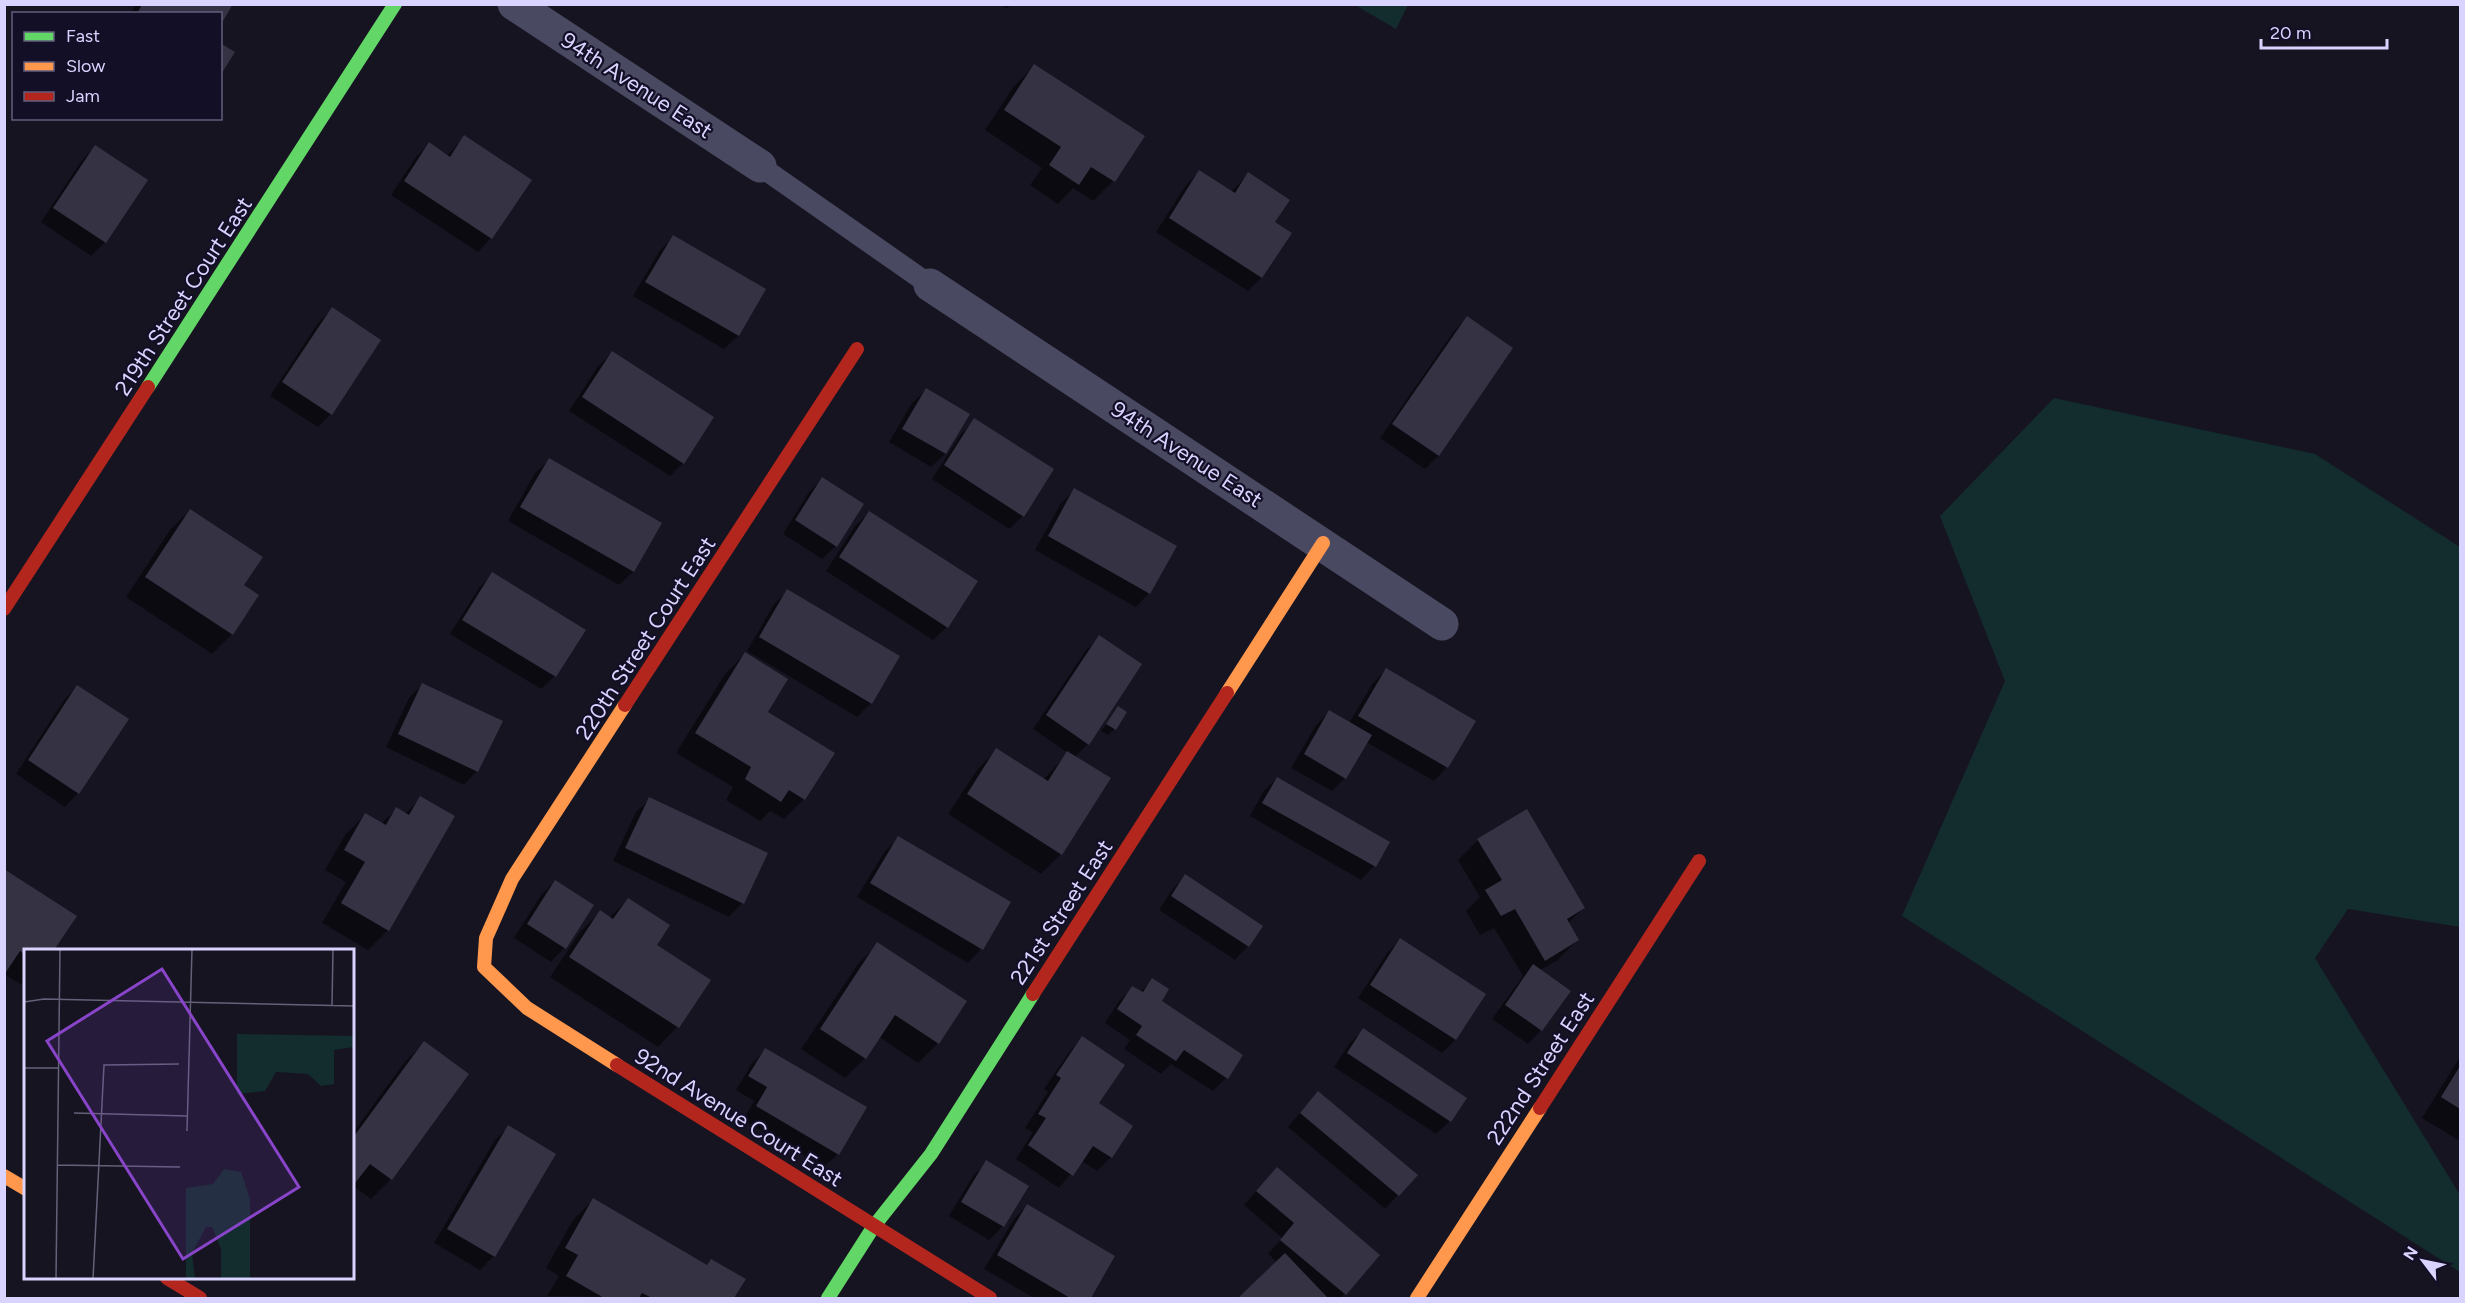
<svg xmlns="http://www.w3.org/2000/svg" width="2465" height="1303" viewBox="0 0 2465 1303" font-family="Figtree,sans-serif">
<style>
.green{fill:#132c2d}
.shadow{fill:#0007}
.building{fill:#343243}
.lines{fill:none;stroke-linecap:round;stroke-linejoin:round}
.lane{stroke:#4a4962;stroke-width:21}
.street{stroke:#4a4962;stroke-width:33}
.fast{stroke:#63d668;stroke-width:14}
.slow{stroke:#ff974d;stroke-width:14}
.jam{stroke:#b3261e;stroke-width:14}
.labels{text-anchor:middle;stroke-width:4.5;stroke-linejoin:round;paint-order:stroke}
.street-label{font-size:22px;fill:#d9d4ff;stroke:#130f26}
.inset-road{fill:none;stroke:#64617a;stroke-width:1.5}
.view{fill:#8945c9;fill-opacity:0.15;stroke:#8945c9;stroke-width:3}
.inset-edge{fill:none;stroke:#d9d4ff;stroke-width:3}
</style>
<rect width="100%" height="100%" fill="#161421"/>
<!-- green -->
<g class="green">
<polygon points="1355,5 1408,5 1396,29"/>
<polygon points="2054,398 2315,454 2460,547 2460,927 2348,909 2315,958 2460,1195 2460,1272 1902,916 2005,681 1940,516"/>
</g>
<!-- shadow -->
<g class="shadow">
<polygon points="136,4 232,4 220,14 130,14"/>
<polygon points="1001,4 1011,4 1007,9"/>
<polygon points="1034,66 1143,137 1113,181 1093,201 1073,188 1058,204 1030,185 1042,168 985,130 1014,86"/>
<polygon points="464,137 530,180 491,238 478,252 391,195 416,157 429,144 447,156"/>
<polygon points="95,147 146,180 105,242 91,256 41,222 82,160"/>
<polygon points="1199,172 1231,192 1248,174 1273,222 1290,233 1261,278 1248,291 1156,232 1186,185"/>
<polygon points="674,237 764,289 738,336 724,349 633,296 660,250"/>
<polygon points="332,309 331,414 318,427 270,396 318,323"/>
<polygon points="1467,318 1511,348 1438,456 1425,469 1380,438 1454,331"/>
<polygon points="612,353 683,463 670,476 569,411 598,366"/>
<polygon points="926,390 968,414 945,454 931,467 889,442 912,403"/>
<polygon points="975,420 1023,516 1009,529 932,479 961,434"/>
<polygon points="549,460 660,524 633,572 619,585 508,521 535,473"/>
<polygon points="822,479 836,546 822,559 783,534 809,492"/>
<polygon points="1075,490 1149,593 1136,607 1035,550 1061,503"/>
<polygon points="190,510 242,586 232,634 212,654 126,597 170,530"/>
<polygon points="869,513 947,627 933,640 826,571 855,526"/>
<polygon points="492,574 555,676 541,689 450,634 479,588"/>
<polygon points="788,591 898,657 871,703 857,717 747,651 774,604"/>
<polygon points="1100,637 1088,744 1075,757 1061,854 1041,874 948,814 977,770 996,750 1043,780 1068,753 1033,729 1086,650"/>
<polygon points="745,654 766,713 804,799 784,819 770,811 760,821 726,800 733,787 676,753 725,674"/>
<polygon points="1386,670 1447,767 1434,781 1366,742 1345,778 1332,791 1291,768 1316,725 1329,712 1349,723 1373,683"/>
<polygon points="422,685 477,771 464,785 386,747 409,698"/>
<polygon points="77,687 78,793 65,807 16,774 64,700"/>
<polygon points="1118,708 1115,729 1108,735 1101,731"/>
<polygon points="1277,778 1388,842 1374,866 1361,880 1250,816 1263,792"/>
<polygon points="421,798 388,930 368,950 322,923 346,882 325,870 345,835 365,815 381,824 396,809 405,814"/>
<polygon points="650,799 766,854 742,903 729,917 613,861 636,812"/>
<polygon points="899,838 1009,903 981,949 968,963 857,897 885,851"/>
<polygon points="1478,840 1584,908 1568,923 1577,940 1558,960 1540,970 1569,991 1541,1030 1528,1044 1492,1019 1523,976 1494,928 1480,935 1466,911 1480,897 1458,860"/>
<polygon points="4,870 75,917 52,950 26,950 26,982 22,985 4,974"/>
<polygon points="1185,876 1261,927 1248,946 1235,960 1159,910 1172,890"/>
<polygon points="555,881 592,905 564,948 551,962 514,938 541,895"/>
<polygon points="628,899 655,945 708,980 677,1027 658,1047 550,977 580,932 600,912 609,918"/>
<polygon points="1400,940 1484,994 1455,1040 1442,1053 1358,998 1387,953"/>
<polygon points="878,944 938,1043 918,1063 879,1037 865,1058 845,1078 801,1049 858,964"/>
<polygon points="1153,980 1160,1002 1226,1078 1213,1091 1171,1064 1161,1074 1124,1049 1130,1040 1105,1023 1119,1001 1133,988 1140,992"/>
<polygon points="1363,1030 1450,1121 1436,1134 1334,1067 1349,1044"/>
<polygon points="1082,1038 1097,1104 1131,1127 1111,1157 1097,1171 1082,1161 1059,1188 1016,1159 1033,1132 1025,1128 1048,1092 1044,1089 1069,1052"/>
<polygon points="424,1043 391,1179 371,1199 352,1185 352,1134 404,1063"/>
<polygon points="765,1050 838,1154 824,1167 743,1120 754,1101 736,1090 752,1063"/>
<polygon points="2460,1057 2460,1141 2422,1118"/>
<polygon points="1305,1107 1398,1195 1385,1209 1288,1127"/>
<polygon points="508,1127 554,1154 494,1256 480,1270 434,1243 495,1140"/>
<polygon points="987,1162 1003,1226 989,1240 949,1216 973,1176"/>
<polygon points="1263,1183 1378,1255 1341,1298 1240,1298 1278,1263 1268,1254 1282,1238 1244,1205"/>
<polygon points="593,1200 706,1266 711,1261 744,1279 732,1298 547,1296 559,1276 546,1268 573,1220"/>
<polygon points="1027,1206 1113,1257 1089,1298 1034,1298 984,1269 1014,1219"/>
</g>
<!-- building -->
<g class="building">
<polygon points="142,4 233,4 220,26 220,14 137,14"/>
<polygon points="220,43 235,52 220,76"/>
<polygon points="1034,64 1145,136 1115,182 1091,167 1079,185 1049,165 1061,147 1004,110"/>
<polygon points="464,135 532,180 492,239 404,181 429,142 450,157"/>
<polygon points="95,145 148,180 106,243 53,208"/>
<polygon points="1199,170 1235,193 1248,172 1290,200 1275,222 1292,233 1262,278 1169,218"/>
<polygon points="673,235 766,289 739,336 645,282"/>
<polygon points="332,307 381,340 332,415 282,382"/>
<polygon points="1467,316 1513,348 1439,456 1392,424"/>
<polygon points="612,351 714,417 684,464 582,397"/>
<polygon points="926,388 970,414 946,454 902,429"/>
<polygon points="974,418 1054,469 1024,517 944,465"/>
<polygon points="549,458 662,523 634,572 520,507"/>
<polygon points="822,477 864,504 837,547 795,520"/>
<polygon points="1074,488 1177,546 1150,594 1048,536"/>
<polygon points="190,509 263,557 244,585 259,595 233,635 145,577"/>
<polygon points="869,511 978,581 948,628 839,557"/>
<polygon points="492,572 586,630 556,677 462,620"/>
<polygon points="787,589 900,656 872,704 759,637"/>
<polygon points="1099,635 1142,664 1089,745 1046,715"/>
<polygon points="745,652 788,679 768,712 835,753 805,800 789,790 781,802 745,779 751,767 695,733"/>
<polygon points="1386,668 1476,721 1448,768 1358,716"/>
<polygon points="422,683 503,721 478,772 398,734"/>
<polygon points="77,685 129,719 79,794 28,760"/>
<polygon points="1118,706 1127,712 1116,730 1106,724"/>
<polygon points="1329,710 1372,735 1346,779 1304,754"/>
<polygon points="996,748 1048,781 1067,751 1111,778 1062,855 967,794"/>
<polygon points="1277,777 1390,842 1376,867 1262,803"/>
<polygon points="420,796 455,816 389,931 341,903 365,862 344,850 365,813 386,825 396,807 409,815"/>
<polygon points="649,797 768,853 744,904 625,848"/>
<polygon points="1527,809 1585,908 1567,919 1579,940 1545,961 1515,909 1501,916 1485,890 1502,880 1477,839"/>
<polygon points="898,836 1011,902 983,950 870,883"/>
<polygon points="4,869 77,916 54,950 26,950 26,955 20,951 4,975"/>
<polygon points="1185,874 1263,926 1249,947 1171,896"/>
<polygon points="555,880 594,905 566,949 527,924"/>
<polygon points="628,898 670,925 657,945 711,980 679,1028 569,957 600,910 613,919"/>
<polygon points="1400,938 1486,994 1456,1040 1370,985"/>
<polygon points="877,942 967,1001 939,1044 895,1015 866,1059 820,1029"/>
<polygon points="1533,964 1571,991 1542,1031 1505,1005"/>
<polygon points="1152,978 1169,989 1162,1001 1243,1055 1228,1079 1184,1050 1176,1061 1136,1035 1142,1026 1117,1009 1132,986 1143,992"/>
<polygon points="1363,1028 1467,1098 1451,1122 1347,1053"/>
<polygon points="1082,1036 1125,1065 1099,1103 1133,1126 1112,1158 1093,1146 1073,1176 1028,1145 1046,1118 1038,1114 1061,1078 1056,1075"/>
<polygon points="424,1041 469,1074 392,1180 370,1164 352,1187 352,1139"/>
<polygon points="765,1048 867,1107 839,1155 756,1106 767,1087 748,1076"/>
<polygon points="2460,1066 2460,1109 2441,1097"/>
<polygon points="1318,1091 1418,1175 1399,1196 1300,1113"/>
<polygon points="508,1125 556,1154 495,1257 447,1229"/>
<polygon points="986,1160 1029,1186 1004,1227 961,1202"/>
<polygon points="1277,1167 1380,1255 1346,1295 1280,1240 1294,1223 1256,1191"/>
<polygon points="593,1198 707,1265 711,1259 746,1279 734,1298 652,1298 642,1293 639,1298 604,1298 566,1276 578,1255 565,1248"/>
<polygon points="1027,1204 1115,1256 1091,1298 1070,1298 997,1255"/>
<polygon points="1285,1253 1328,1298 1238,1298"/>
</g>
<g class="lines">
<!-- lane -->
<polyline class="lane" points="760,166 930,285"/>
<!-- street -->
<g class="street">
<polyline points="514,4 760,166"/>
<polyline points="930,285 1442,624"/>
</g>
<!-- fast -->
<g class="fast">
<polyline points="148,387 395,4"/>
<polyline points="828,1298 874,1226 931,1154 1033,994"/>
</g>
<!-- slow -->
<g class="slow">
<polyline points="1227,693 1323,543"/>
<polyline points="617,1065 527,1008 484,967 486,938 512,879 625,705"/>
<polyline points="4,1176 26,1189"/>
<polyline points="1417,1298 1540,1108"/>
</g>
<!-- jam -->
<g class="jam">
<polyline points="4,609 148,387"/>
<polyline points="625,705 857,349"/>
<polyline points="1033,994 1227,693"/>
<polyline points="617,1065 990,1298"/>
<polyline points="1540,1108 1699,861"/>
<polyline points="167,1278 200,1298"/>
</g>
</g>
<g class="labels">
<!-- street labels -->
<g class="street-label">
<text transform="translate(637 85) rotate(33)" y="8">94th Avenue East</text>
<text transform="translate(183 296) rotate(-57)" y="8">219th Street Court East</text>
<text transform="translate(1187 454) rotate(33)" y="8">94th Avenue East</text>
<text transform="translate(645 638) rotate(-57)" y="8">220th Street Court East</text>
<text transform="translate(1061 912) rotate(-57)" y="8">221st Street East</text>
<text transform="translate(1540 1068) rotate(-57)" y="8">222nd Street East</text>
<text transform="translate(739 1117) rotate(32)" y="8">92nd Avenue Court East</text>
</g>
</g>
<!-- overview -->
<g transform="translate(24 949)">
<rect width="330" height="330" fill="#161421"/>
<path d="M 213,85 L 330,87 L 330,98 L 310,101 L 310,135 L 297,137 L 284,125 L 252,123 L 241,142 L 213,145 ZM 200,220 L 217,223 L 226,250 L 226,330 L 197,330 L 197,300 L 188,278 L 182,278 L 168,304 L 171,330 L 162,330 L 162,239 L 189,235 Z" fill="#132c2d"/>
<path class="inset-road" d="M 0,53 L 20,50 L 330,57M 308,57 L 309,0M 0,119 L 34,119M 50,164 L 164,167M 163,182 L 168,0M 34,216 L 156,218M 32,330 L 36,0M 69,330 L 80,116 L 155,115"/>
<path class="view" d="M 138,20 L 275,238 L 159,310 L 23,92 Z"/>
<rect width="330" height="330" class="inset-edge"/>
</g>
<!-- border -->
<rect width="2465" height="1303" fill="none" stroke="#d9d4ff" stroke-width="12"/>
<!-- legend -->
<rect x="12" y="12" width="210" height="108" fill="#130f26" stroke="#625e7d" stroke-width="1.5"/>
<rect x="24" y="32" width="30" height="9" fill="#63d668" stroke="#625e7d" stroke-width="1.5"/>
<text x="66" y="42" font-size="18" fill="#d9d4ff">Fast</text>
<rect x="24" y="62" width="30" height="9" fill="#ff974d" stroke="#625e7d" stroke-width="1.5"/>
<text x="66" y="72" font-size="18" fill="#d9d4ff">Slow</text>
<rect x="24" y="92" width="30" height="9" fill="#b3261e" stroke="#625e7d" stroke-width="1.5"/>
<text x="66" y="102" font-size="18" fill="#d9d4ff">Jam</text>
<!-- north arrow -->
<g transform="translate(2423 1261) rotate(302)" stroke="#130f26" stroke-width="4.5" paint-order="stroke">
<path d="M0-4.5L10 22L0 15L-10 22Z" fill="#d9d4ff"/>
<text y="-9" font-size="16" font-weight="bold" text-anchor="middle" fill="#d9d4ff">N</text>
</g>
<!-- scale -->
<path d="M2261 39v9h126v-9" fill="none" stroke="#d9d4ff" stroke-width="3"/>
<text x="2270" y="39" font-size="18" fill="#d9d4ff" stroke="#130f26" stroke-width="4.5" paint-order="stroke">20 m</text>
</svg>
